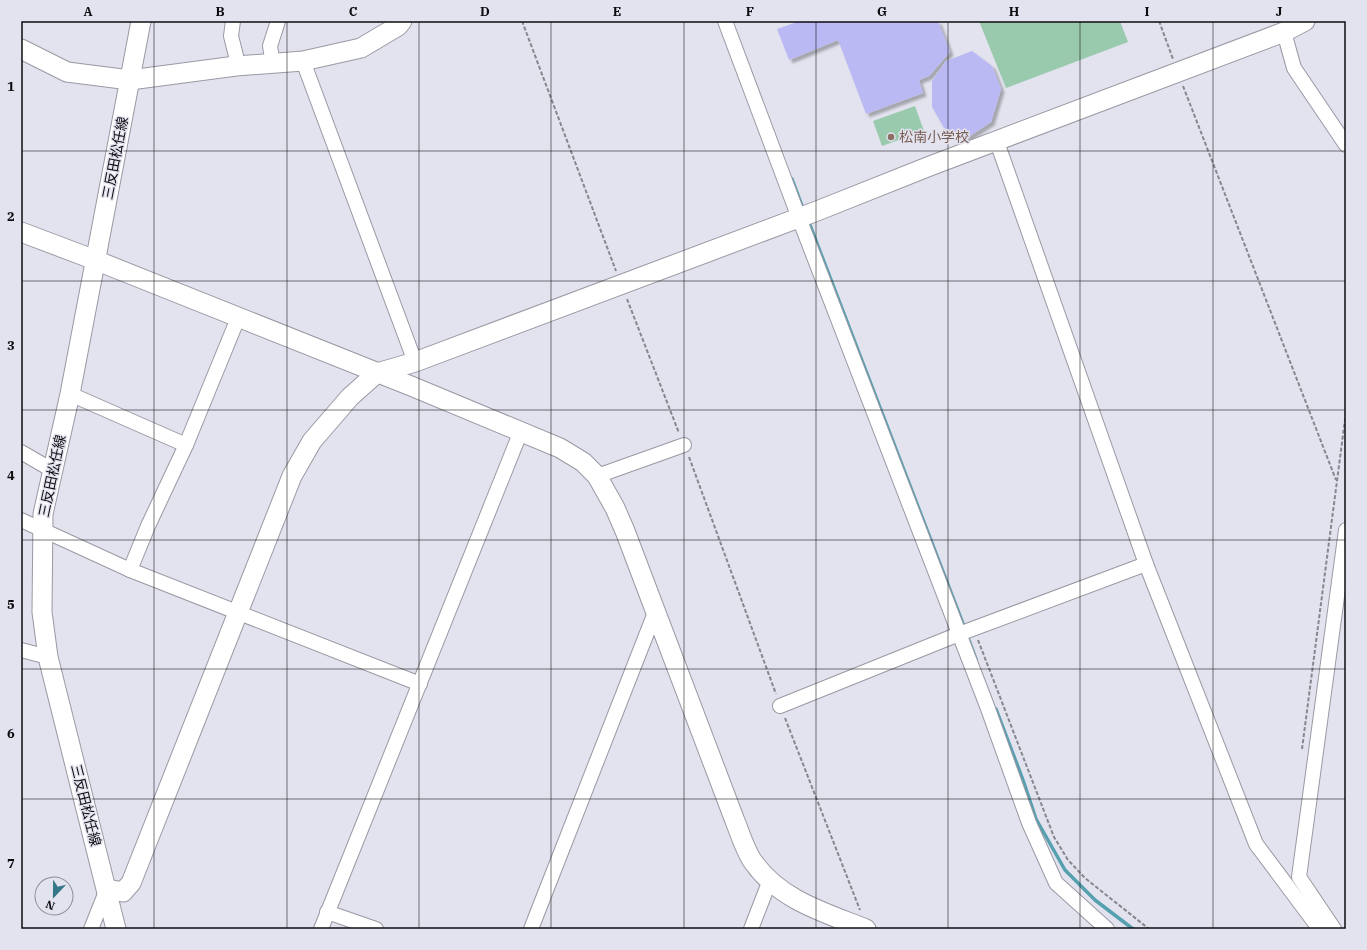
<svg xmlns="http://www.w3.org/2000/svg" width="1367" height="950" viewBox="0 0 1367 950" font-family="'IBM Plex Serif','Noto Sans JP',serif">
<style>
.green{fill:#99caae}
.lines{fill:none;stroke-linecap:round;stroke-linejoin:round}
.stream{stroke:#56a0b0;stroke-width:3.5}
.building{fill:#bbb9f4;filter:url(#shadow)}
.street-casing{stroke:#9999a4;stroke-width:16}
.secondary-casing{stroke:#9999a4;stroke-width:21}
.path{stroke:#87878f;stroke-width:2;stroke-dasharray:4 2;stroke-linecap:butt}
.street{stroke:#fff;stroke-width:14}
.secondary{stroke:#fff;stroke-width:19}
.grid{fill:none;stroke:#0d0c10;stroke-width:1;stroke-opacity:0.55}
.education-dot{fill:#8d6e63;stroke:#e3e3ef;stroke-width:1.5}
.labels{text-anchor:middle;stroke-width:3;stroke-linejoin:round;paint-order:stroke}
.education-label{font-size:14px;fill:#785e54;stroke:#e3e3ef;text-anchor:start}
.street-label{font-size:14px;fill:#0d0c10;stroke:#e3e3ef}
.neatline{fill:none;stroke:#0d0c10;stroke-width:1.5}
.grid-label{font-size:13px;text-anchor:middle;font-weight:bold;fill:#0d0c10}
</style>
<defs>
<filter id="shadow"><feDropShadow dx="3.5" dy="3.5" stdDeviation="1" flood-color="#0004"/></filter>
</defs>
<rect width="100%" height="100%" fill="#e3e3ef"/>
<!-- green -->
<g class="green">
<polygon points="979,21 1120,21 1128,42 1006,88"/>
<polygon points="915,106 924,131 882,146 873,121"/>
</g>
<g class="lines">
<!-- stream -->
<g class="stream">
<polyline points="792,179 804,211"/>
<polyline points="808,220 965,629"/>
<polyline points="967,635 976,659"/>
<polyline points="996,709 1023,780 1036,819 1065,870 1095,900 1133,929"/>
</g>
</g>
<!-- building -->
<g class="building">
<polygon points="800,21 938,21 950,52 929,76 919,80 923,93 866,114 838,40 789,60 777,29"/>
<polygon points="972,51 992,66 1001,89 991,122 967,138 944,128 932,107 932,81 946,61"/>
</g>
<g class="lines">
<defs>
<g id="street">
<polyline points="233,21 231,36 236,56 236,66"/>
<polyline points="725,21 799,218 987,706 1029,823 1056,883 1107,929"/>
<polyline points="1284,32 1294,68 1346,145"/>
<polyline points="303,61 415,362"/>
<polyline points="273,64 270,46 278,21"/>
<polyline points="997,142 1146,564 1256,844 1318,927 1331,925"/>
<polyline points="70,394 186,445"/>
<polyline points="21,452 52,470"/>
<polyline points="597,476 684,445"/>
<polyline points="21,520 130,570 420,684"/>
<polyline points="130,570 148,526 186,445 238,318"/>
<polyline points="21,650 48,657"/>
<polyline points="780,706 959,634 1146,564"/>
<polyline points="327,912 376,929"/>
<polyline points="91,929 107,889"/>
<polyline points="321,929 521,431"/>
<polyline points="531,929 656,610"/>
<polyline points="751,929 770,880"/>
<polyline points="1334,929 1299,877 1346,530"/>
</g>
<g id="secondary">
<polyline points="21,49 67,72 130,80 236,66 303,61 361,48 398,26 402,21"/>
<path d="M 21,232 L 95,260 L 411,386 L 560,448 L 583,462 L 597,476 L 615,508 L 625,531 L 735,821 C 740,833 746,853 754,863 C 780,900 826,913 866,929"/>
<polyline points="107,889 123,892 131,883 292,476 312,441 350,397 377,373 415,362 817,211 930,166 1284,32 1305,21"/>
<polyline points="116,929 48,657 42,612 43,514 70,394 141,21"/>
</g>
</defs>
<!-- street casing -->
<use href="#street" class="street-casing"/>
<!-- secondary casing -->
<use href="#secondary" class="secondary-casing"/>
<!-- path -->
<g class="path">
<polyline points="522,21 616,271"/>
<polyline points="1159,21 1173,59"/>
<polyline points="1183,86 1336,480"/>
<polyline points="627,299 679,433"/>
<polyline points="689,457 776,694"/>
<polyline points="978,640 1054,837 1068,860 1085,878 1149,929"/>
<polyline points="785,718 860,910"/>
<polyline points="1302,749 1346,412"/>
</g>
<!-- street -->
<use href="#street" class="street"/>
<!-- secondary -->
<use href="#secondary" class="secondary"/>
</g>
<!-- grid -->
<path class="grid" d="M 154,21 L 154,929M 287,21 L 287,929M 419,21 L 419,929M 551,21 L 551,929M 684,21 L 684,929M 816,21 L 816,929M 948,21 L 948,929M 1080,21 L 1080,929M 1213,21 L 1213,929M 21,151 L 1346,151M 21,281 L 1346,281M 21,410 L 1346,410M 21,540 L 1346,540M 21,669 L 1346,669M 21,799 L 1346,799"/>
<!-- markers -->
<circle class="education-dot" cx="891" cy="137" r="4"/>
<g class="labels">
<!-- education labels -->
<g class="education-label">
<text x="899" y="142">松南小学校</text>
</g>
<!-- street labels -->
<g class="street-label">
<text transform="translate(115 158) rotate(-79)" y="5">三反田松任線</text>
<text transform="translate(52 476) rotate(-78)" y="5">三反田松任線</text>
<text transform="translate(86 805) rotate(76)" y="5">三反田松任線</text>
</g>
</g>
<!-- border -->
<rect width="1367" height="950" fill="none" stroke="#e3e3ef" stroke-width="44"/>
<!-- north arrow -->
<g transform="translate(54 896) rotate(202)"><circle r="19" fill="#e3e3ef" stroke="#8d8d96"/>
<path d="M0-3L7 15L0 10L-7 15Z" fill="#347788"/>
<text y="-6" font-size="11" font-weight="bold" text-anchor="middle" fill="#0d0c10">N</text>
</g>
<rect x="22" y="22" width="1323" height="906" class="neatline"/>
<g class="grid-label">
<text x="88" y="16">A</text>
<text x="220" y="16">B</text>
<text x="353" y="16">C</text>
<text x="485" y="16">D</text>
<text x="617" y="16">E</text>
<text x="750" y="16">F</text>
<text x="882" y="16">G</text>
<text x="1014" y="16">H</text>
<text x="1147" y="16">I</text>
<text x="1279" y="16">J</text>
<text x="11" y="91">1</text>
<text x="11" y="221">2</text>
<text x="11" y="350">3</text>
<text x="11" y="480">4</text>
<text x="11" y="609">5</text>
<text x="11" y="738">6</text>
<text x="11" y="868">7</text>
</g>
</svg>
